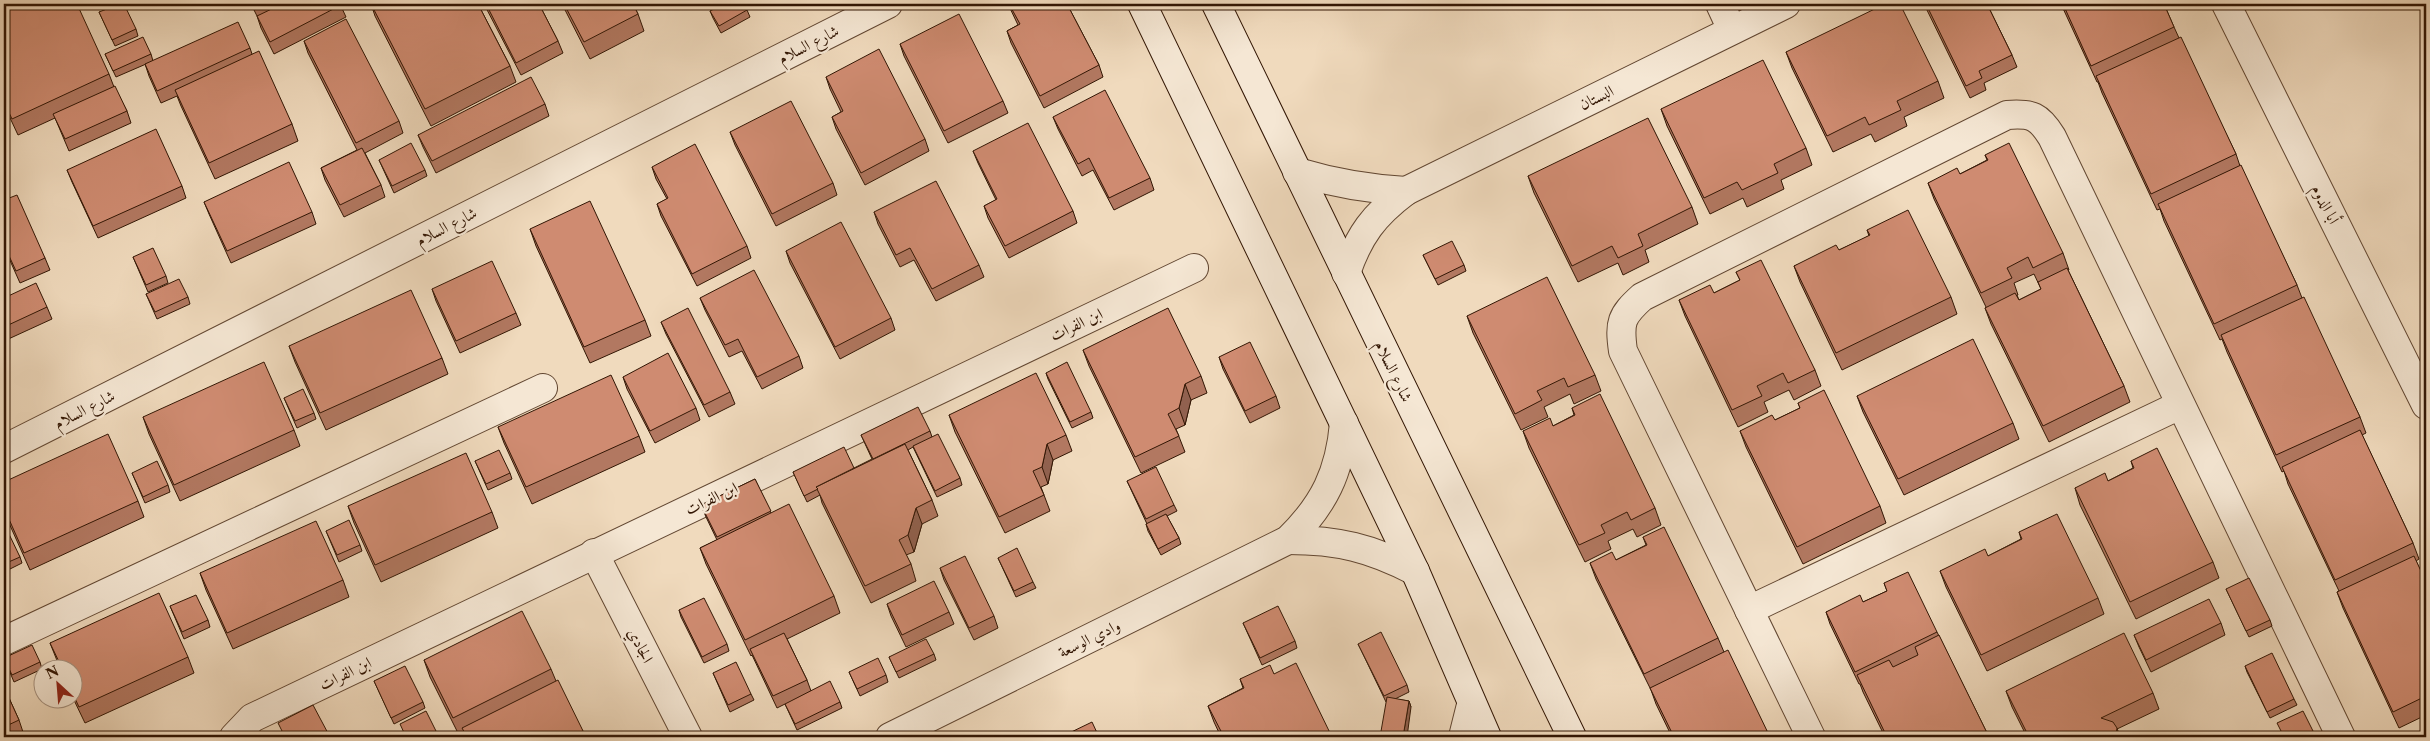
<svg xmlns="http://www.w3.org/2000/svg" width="2430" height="741" viewBox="0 0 2430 741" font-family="'Libre Caslon Text',Amiri,serif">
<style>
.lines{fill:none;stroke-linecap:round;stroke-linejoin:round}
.street-casing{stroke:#624732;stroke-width:30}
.secondary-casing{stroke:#321604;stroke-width:30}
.street{stroke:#f5e7d4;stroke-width:28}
.secondary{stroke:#f5e7d4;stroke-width:28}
.wall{fill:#b27861;stroke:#321604;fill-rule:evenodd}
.shaded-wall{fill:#91614f;stroke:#321604}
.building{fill:#cf8b71;stroke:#321604}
.labels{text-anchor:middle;stroke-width:4.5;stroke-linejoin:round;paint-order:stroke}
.street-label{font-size:16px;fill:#321604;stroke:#f5e7d4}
</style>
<rect width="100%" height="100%" fill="#f0dabd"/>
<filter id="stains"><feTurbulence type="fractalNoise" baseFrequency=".004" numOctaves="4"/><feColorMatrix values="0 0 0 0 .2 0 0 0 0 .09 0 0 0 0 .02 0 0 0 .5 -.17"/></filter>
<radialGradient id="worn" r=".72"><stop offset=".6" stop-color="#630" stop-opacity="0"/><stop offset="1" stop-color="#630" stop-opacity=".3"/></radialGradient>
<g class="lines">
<defs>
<g id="street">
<polyline points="1720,4 1732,30"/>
<polyline points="2226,4 2426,405"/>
<path d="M 1297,172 C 1334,183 1368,189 1406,191"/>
<path d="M 1346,273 C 1359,235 1374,215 1406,191 L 1786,4"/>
<polyline points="4,449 888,4"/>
<path d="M 1288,540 C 1338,540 1371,548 1415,571"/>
<polyline points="594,553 688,737"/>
<polyline points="1749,610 2180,405"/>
<polyline points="4,641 543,388"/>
<polyline points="234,737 252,718 1194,268"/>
<path d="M 890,737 L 1288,540 C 1324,505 1340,472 1344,423"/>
<polyline points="1463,737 1471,705"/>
<path d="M 1811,737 L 1623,351 C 1619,322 1621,316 1642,297 L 2007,115 C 2032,113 2039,116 2052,137 L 2341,737"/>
</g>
<g id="secondary">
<polyline points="1142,4 1415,571 1487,737"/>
<polyline points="1216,4 1572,737"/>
</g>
</defs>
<!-- street casing -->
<use href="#street" class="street-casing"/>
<!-- secondary casing -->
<use href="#secondary" class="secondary-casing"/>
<!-- street -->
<use href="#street" class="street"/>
<!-- secondary -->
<use href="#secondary" class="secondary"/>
</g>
<!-- wall -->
<g class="wall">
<polygon points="4,4 109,74 114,87 127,111 131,123 69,151 55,118 18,135 4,105"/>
<polygon points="80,4 89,4 82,7"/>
<polygon points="251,4 340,4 346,17 274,54 261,28 257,16"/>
<polygon points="371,4 478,4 510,66 516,82 431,126 375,16"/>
<polygon points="484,4 539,4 558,41 563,53 521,75"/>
<polygon points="562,4 633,4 638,14 644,31 590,59"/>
<polygon points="757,4 769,4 760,9"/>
<polygon points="1008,4 1067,4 1099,65 1103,77 1044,108 1011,43 1007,31 1018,25"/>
<polygon points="1924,4 1987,4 2012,55 2017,67 1984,83 1986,90 1970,98"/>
<polygon points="2061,4 2164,4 2174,27 2179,38 2236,154 2240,166 2297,285 2302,298 2360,417 2366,433 2362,435 2413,543 2419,559 2416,561 2426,582 2426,715 2399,728 2343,608 2337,592 2339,591 2288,484 2284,471 2282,472 2227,352 2222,339 2220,340 2164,221 2160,209 2157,210 2102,93 2098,82 2097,82"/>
<polygon points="747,10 750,17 721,33 713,18 710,11"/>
<polygon points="99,12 136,29 138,36 115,46"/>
<polygon points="304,41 399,121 403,133 365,153 381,185 385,197 344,217 325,180 321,168 357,150 308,53"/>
<polygon points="900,44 1003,101 1008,113 948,143 904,56"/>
<polygon points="250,48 252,54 292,124 298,141 215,179 181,106 177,96 161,103 149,76 145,64"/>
<polygon points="1786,52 1938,81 1944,98 1904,117 1907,126 1875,142 1871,134 1833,152 1792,68"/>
<polygon points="105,54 151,54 153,61 116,77"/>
<polygon points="826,77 925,139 929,151 865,185 836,129 832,117 841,112 830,89"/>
<polygon points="545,104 549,116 436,173 423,147 418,135"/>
<polygon points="1661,109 1806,148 1812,165 1781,180 1784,189 1747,207 1743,198 1710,214 1667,126"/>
<polygon points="1053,117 1150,178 1154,190 1114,210 1093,170 1082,176 1058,129"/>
<polygon points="730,132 833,183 837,195 776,226 735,145"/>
<polygon points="973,151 1073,211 1077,223 1009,258 988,218 984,206 996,200 978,163"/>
<path d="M 1985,155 L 2063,253 L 2069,270 L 2068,270 L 2124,386 L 2130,402 L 2049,442 L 1991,324 L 1985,308 L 1986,307 L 1934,199 L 1928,183 L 1960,174 L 1987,160 ZM 2034,274 L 2041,289 L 2019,300 L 2017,295 L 2018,295 L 2014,283 Z"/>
<polygon points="379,160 425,170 427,176 394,193"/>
<polygon points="652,167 747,246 751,258 697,286 661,216 657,204 667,199 656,179"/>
<polygon points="67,170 182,186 186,198 98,238 72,182"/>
<polygon points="1528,176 1692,207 1698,224 1645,250 1649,262 1623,275 1618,263 1578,282 1534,193"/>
<polygon points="4,200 45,258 50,270 20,283 4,247"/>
<polygon points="204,202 312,212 316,224 231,263 209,214"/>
<polygon points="874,212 979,265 984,277 936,301 914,260 900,267 878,224"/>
<polygon points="530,229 645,320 651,336 590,363 536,246"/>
<polygon points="1867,230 1951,297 1957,314 1842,370 1800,282 1794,266 1839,250 1869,236"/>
<polygon points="786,251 891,318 895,330 840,359 790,263"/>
<polygon points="1423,255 1464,265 1466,271 1438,285"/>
<polygon points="133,257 166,276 168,283 148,292"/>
<polygon points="1736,272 1815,370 1821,386 1794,400 1789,390 1764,402 1768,412 1738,427 1685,316 1679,300 1714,293 1740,280"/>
<polygon points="432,289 516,313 521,325 460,353 436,301"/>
<polygon points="146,294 188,297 190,304 157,319"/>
<polygon points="4,298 47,307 52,319 4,341"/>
<polygon points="700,298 799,356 803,368 762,389 742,351 729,357 705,310"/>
<polygon points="1467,316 1595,375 1601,391 1574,404 1570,394 1544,407 1548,417 1521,430 1473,333"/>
<polygon points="661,322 730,392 735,404 709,417 666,334"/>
<polygon points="289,346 442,358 448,374 326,430 295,362"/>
<polygon points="1083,350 1201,376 1207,393 1191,400 1185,425 1176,429 1185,452 1141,473 1089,366"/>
<polygon points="1219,357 1276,396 1280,408 1250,423 1223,369"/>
<polygon points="1046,373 1091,412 1093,418 1072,428 1048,379"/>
<polygon points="623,377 696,408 700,420 655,443 627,389"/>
<polygon points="1857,396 2013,423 2019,439 1904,495 1863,412"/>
<polygon points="284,398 314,413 316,419 297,428"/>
<polygon points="1798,403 1880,506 1886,523 1803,564 1746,447 1740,431 1775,420 1800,408"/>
<polygon points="1572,408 1655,508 1661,525 1637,537 1633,529 1608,541 1611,549 1585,562 1529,448 1523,431 1553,426 1574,415"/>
<polygon points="949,415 1066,435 1072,451 1053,460 1048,484 1041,487 1050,511 1005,533 955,432"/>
<polygon points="143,417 294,430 300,446 180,501 149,434"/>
<polygon points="498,427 639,436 645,452 532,504 504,443"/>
<polygon points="930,431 932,437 960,478 962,485 937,497 913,447 908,450 932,500 938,516 922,524 914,552 906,555 911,564 916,581 871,603 822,503 820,495 807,502 793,472 854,468 872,459 861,435"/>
<polygon points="475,461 510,473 512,479 488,490"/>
<polygon points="2131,461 2213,562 2219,578 2136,619 2080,505 2075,488 2108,481 2133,468"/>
<polygon points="132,473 168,485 170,492 145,503"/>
<polygon points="755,479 771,513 834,596 840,613 787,639 807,680 811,691 840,702 842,708 797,730 785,704 777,708 752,655 751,656 706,564 700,548 717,540 706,517 701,505"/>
<polygon points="1127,481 1174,505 1177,511 1167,516 1179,538 1181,544 1161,555 1148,531 1146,524 1147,524"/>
<polygon points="4,482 138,501 144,517 30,570 4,512"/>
<polygon points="348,506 492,512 498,528 381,582 354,523"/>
<polygon points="326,531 360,545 362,551 339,562"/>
<polygon points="2019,532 2098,598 2104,614 1987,671 1946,587 1940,571 1988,556 2021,539"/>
<polygon points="4,534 20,557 22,563 4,572"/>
<polygon points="1643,537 1718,638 1724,652 1770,737 1672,737 1656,704 1651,690 1596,579 1590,563 1616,560 1646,545"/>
<polygon points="998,558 1033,582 1036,588 1016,597"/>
<polygon points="940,568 994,616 998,628 974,640 944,580"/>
<polygon points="200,573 343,580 349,597 233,649 206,590"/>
<polygon points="1884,583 1937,632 1989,737 1885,737 1863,692 1860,684 1859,684 1830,624 1826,612 1863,602 1887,591"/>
<polygon points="2226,589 2270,620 2272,626 2249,637"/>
<polygon points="887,604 949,612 954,624 906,647 891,616"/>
<polygon points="170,606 208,620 210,627 184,639"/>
<polygon points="679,610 727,644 729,651 704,663 681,617"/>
<polygon points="1243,623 1295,641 1297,648 1262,665"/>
<polygon points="2221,623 2225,635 2151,672 2139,647 2134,635"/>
<polygon points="50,643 188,657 194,673 85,723 72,696 72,668 60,668"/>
<polygon points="1358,644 1407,685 1409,692 1395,699 1409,701 1411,707 1386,702 1361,650"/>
<polygon points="934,654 936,660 899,678 889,657"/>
<polygon points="4,658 40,662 42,669 14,682"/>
<polygon points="424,660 551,669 556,681 586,737 466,737 464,732 459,735 430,677"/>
<polygon points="2245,666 2294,699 2297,705 2270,718 2247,672"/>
<polygon points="849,672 886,675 888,682 860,696"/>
<polygon points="713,673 751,694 754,700 730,712"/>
<polygon points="1274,674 1332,737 1221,737 1214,722 1208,706 1243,688 1240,679"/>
<polygon points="374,681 423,702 425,708 394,724"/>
<polygon points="4,687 19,720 23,732 11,737 4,737"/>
<polygon points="2006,691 2153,693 2159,709 2117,729 2120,737 2027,737 2012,707"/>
</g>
<!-- shaded-wall -->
<g class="shaded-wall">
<polygon points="1185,384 1191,400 1185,425 1179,408"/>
<polygon points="1047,444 1053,460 1048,484 1042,467"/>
<polygon points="916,508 922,524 914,552 908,535"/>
<polygon points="1409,701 1411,707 1407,737 1403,737"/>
<polygon points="2117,728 2120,737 2115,737"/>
</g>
<!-- building -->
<g class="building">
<polygon points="4,4 77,4 109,74 12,119 4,102"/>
<polygon points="120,4 124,4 136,29 112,40 99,12"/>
<polygon points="253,4 263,4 255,8"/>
<polygon points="282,4 340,4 341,5 270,42 257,16"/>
<polygon points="371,4 478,4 510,66 425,109"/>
<polygon points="486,4 539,4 558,41 516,63"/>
<polygon points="564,4 633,4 638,14 584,42"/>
<polygon points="724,4 744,4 747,10 719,26 710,11"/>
<polygon points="1009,4 1067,4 1099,65 1040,96 1007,31 1020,24"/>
<polygon points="1885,4 1900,4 1938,81 1897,101 1901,110 1869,125 1865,117 1827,136 1786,52"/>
<polygon points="1926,4 1987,4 2012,55 1979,71 1982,78 1966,86"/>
<polygon points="2063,4 2164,4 2174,27 2091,66"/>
<polygon points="959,14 1003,101 944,131 900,44"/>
<polygon points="346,19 399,121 356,143 304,41"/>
<polygon points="238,22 250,48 157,91 145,64"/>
<polygon points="143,37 151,54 113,71 105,54"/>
<polygon points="2181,37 2236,154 2151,194 2096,76"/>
<polygon points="879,49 925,139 861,173 832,117 843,111 826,77"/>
<polygon points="259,51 292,124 209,163 175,90"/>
<polygon points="1763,60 1806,148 1774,164 1778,173 1742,190 1737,182 1704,198 1661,109"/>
<polygon points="531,77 545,104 432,161 418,135"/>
<polygon points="115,86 127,111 65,139 53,114"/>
<polygon points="1105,90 1150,178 1109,198 1089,158 1078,164 1053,117"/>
<polygon points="791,101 833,183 772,214 730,132"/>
<polygon points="1648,118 1692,207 1638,234 1643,246 1618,258 1612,246 1572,266 1528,176"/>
<polygon points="1028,123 1073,211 1005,246 984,206 997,199 973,151"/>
<polygon points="156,129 182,186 93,226 67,170"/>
<polygon points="411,143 425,170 392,186 379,160"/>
<polygon points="2009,143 2063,253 2033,268 2028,257 2007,268 2012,278 1981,293 1928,183 1957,168 1960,174 1988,160 1985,155"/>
<polygon points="695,144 747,246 692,274 657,204 668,198 652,167"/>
<polygon points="362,148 381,185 340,205 321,168"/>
<polygon points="289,162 312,212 227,251 204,202"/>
<polygon points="2241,165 2297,285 2214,324 2158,204"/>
<polygon points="936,181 979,265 932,289 910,248 896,255 874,212"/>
<polygon points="17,195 45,258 16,271 4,245 4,200"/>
<polygon points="590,201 645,320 584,347 530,229"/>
<polygon points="1908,210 1951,297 1836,353 1794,266 1836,245 1839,250 1870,235 1867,230"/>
<polygon points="841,222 891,318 835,347 786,251"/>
<polygon points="1452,241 1464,265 1435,279 1423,255"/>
<polygon points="153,248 166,276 146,285 133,257"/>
<polygon points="1761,260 1815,370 1788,383 1783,373 1757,386 1762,396 1732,410 1679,300 1710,285 1714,293 1740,280 1736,272"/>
<polygon points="492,261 516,313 456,341 432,289"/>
<polygon points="2067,268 2124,386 2043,426 1985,308 2015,293 2019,300 2041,289 2038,282"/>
<polygon points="754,270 799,356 757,377 738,339 725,345 700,298"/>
<polygon points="1547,277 1595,375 1568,387 1564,378 1537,391 1542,400 1515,414 1467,316"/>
<polygon points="179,279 188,297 155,312 146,294"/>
<polygon points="36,283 47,307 4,327 4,298"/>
<polygon points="411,290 442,358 320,413 289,346"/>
<polygon points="2304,297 2360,417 2276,455 2221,335"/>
<polygon points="688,308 730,392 704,405 661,322"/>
<polygon points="1168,308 1201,376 1185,384 1179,408 1168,414 1179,436 1135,457 1083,350"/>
<polygon points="1973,339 2013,423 1898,479 1857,396"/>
<polygon points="1250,342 1276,396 1245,411 1219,357"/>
<polygon points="668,353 696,408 650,431 623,377"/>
<polygon points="264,362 294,430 174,485 143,417"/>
<polygon points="1067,362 1091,412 1070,422 1046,373"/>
<polygon points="1036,373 1066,435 1047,444 1042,467 1033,471 1044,495 999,517 949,415"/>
<polygon points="611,375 639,436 526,487 498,427"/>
<polygon points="303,389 314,413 295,421 284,398"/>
<polygon points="1824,390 1880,506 1797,547 1740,431 1772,415 1775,420 1800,408 1798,403"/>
<polygon points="1600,394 1655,508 1631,520 1627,512 1601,525 1605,533 1579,545 1523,431 1550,418 1553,426 1575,415 1572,408"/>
<polygon points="918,407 930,431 873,459 861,435"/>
<polygon points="2360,430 2413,543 2335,580 2282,467"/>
<polygon points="108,434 138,501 24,553 4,508 4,482"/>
<polygon points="938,434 960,478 935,491 913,446"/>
<polygon points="905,444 932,500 916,508 908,535 899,540 911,564 865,586 816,487"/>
<polygon points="844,447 854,468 816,487 818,489 804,496 793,472"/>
<polygon points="2157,448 2213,562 2130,602 2075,488 2105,473 2108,481 2134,468 2131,461"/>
<polygon points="499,450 510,473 486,484 475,461"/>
<polygon points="466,453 492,512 375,565 348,506"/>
<polygon points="157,461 168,485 143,497 132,473"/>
<polygon points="1156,467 1174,505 1146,519 1127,481"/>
<polygon points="755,479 771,511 717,537 701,505"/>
<polygon points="789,504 834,596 745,640 700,548"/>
<polygon points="1166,514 1179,538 1158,549 1146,524"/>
<polygon points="2057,514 2098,598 1981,655 1940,571 1985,549 1988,556 2022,539 2019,532"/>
<polygon points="349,520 360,545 337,555 326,531"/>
<polygon points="316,521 343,580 227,633 200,573"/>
<polygon points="1664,527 1718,638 1644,674 1590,563 1612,552 1616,560 1647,545 1643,537"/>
<polygon points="8,532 20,557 4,564 4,534"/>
<polygon points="1017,548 1033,582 1014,591 998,558"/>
<polygon points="965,556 994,616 969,628 940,568"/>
<polygon points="2414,556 2426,582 2426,696 2393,712 2337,592"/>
<polygon points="1908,572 1937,632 1855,672 1826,612 1860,595 1863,602 1887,591 1884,583"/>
<polygon points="2249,578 2270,620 2246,631 2226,589"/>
<polygon points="934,581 949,612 902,635 887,604"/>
<polygon points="159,593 188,657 79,707 72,692 72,668 62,668 50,643"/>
<polygon points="196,595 208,620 182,632 170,606"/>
<polygon points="704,598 727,644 702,657 679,610"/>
<polygon points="2209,599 2221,623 2146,660 2134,635"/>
<polygon points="1278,606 1295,641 1260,658 1243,623"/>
<polygon points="522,611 551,669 453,718 424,660"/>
<polygon points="1381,632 1407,685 1384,696 1358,644"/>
<polygon points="784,633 807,680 773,696 750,649"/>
<polygon points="2124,633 2153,693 2101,718 2113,722 2117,728 2116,735 2115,737 2029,737 2006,691"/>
<polygon points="1939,635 1989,737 1887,737 1857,675 1889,660 1893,667 1918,655 1915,647"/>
<polygon points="926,639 934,654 896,672 889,657"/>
<polygon points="32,645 40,662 12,675 4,658"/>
<polygon points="1728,650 1770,737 1674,737 1650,688"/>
<polygon points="2272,653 2294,699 2267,712 2245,666"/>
<polygon points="878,658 886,675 857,689 849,672"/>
<polygon points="736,662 751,694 728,705 713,673"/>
<polygon points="1296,663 1332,737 1224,737 1208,706 1244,688 1240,679 1270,665 1274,674"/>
<polygon points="405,666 423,702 391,718 374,681"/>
<polygon points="558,680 586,737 467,737 462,728"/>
<polygon points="830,681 840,702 795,724 785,704"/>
<polygon points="4,687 19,720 4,727"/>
<polygon points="1387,697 1409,701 1403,737 1380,737"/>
<polygon points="313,705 330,737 285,737 278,723"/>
<polygon points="426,711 439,737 406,737 400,724"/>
<polygon points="2303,711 2315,735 2310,737 2284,737 2277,723"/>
<polygon points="1092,722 1099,737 1061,737"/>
</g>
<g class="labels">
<!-- street labels -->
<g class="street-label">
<text transform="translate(808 44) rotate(-27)" y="6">شارع السلام</text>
<text transform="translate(1596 97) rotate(-26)" y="6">البستان</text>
<text transform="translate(2326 204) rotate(63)" y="6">أبا الدوم</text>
<text transform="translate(446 226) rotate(-27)" y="6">شارع السلام</text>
<text transform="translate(1076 324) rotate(-25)" y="6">ابن الفرات</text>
<text transform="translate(1394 371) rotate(64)" y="6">شارع السلام</text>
<text transform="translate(84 409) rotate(-27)" y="6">شارع السلام</text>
<text transform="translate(711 498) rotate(-25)" y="6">ابن الفرات</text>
<text transform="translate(1089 638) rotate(-26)" y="6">وادي الوسعة</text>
<text transform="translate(641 645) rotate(63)" y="6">الجادي</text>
<text transform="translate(345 673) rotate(-26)" y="6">ابن الفرات</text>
</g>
</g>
<!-- margin -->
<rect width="2430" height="741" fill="none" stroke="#f0dabd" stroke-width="20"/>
<rect x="5" y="5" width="2420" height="731" fill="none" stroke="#321604" stroke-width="2.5"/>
<rect x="10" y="10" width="2410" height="721" fill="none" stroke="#321604"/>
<!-- north arrow -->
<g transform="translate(58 684) rotate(334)"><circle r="24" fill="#f5e7d4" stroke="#a79381"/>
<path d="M0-4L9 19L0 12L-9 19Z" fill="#8f2418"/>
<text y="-8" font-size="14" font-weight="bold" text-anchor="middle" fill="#321604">N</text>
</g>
<rect width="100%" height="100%" filter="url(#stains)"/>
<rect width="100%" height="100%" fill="url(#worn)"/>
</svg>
